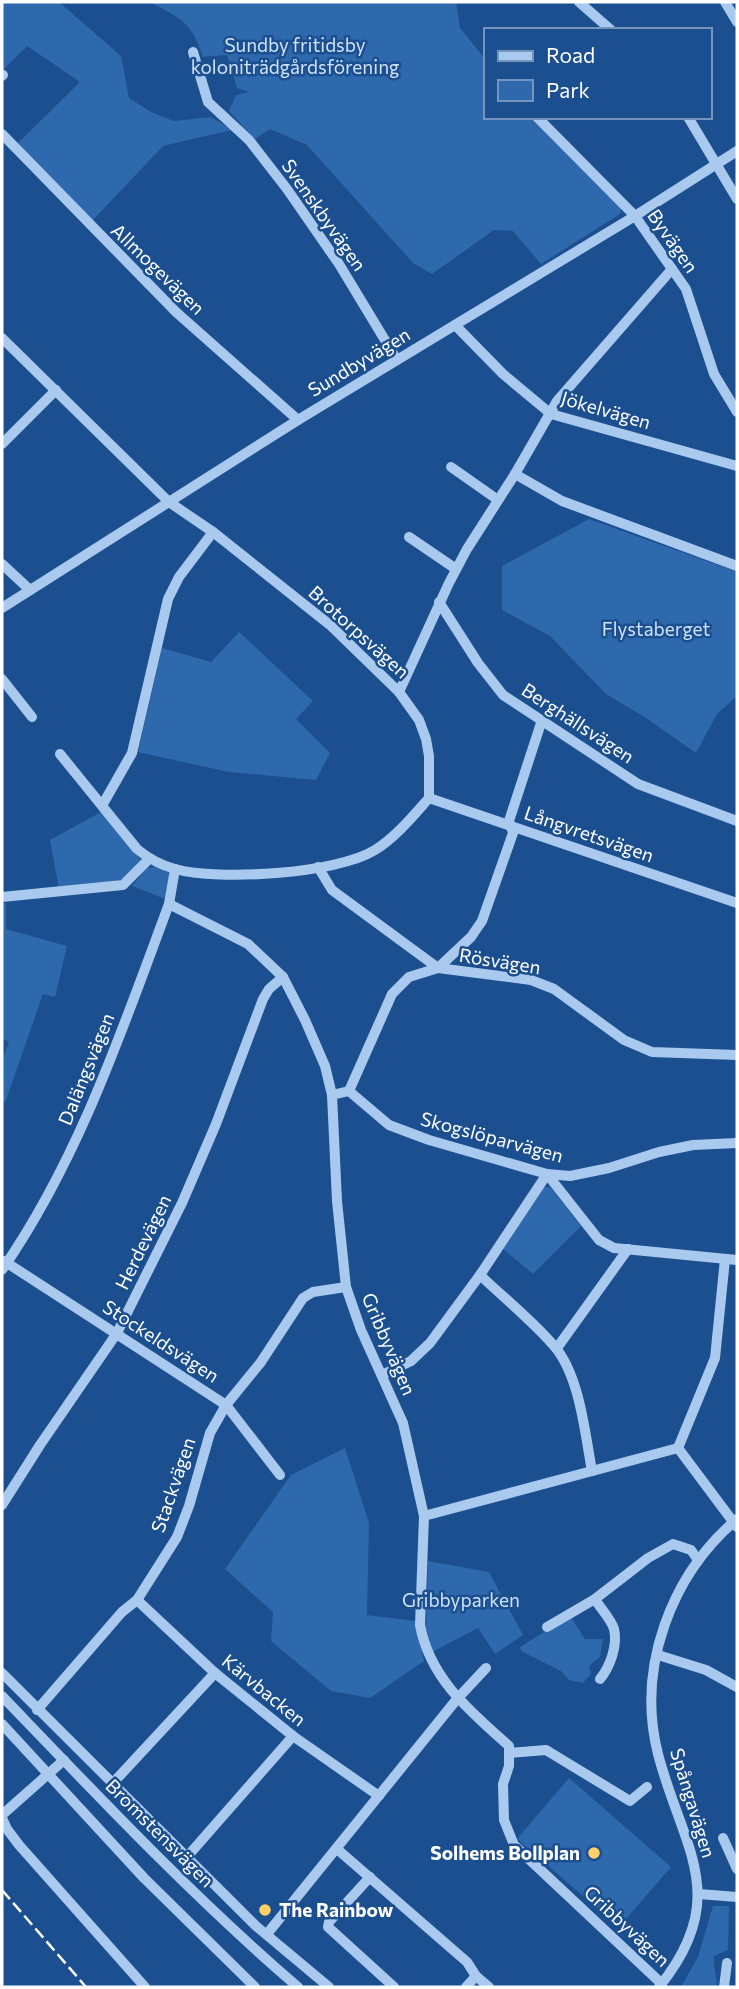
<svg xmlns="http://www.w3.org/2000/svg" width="739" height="1989" viewBox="0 0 739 1989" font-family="Commissioner,sans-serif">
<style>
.green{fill:#2e69ad}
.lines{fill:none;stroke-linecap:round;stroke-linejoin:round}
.minor{stroke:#a9c9ee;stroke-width:10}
.rail{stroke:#fff;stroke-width:2.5;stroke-dasharray:12 5;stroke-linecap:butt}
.poi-dot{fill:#ffd166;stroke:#1b4f8f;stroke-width:2.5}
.labels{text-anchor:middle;stroke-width:5;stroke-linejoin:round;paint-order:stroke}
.park-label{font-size:19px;fill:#cfe3fa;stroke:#1b4f8f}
.street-label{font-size:19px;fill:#fff;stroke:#1b4f8f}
.poi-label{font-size:19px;font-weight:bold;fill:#fff;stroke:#1b4f8f;text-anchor:end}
</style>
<rect width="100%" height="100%" fill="#1b4f8f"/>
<!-- green -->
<g class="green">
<polygon points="2,2 59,2 121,56 129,98 153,113 174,121 211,117 232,130 163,146 92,221 17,144 80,82 27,46 2,71"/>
<path d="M 149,2 L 456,2 L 460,28 L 485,59 L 485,117 L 531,117 L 622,206 L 620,214 L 541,264 L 513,231 L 494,230 L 432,274 L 413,263 L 307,145 L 270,129 L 255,139 L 229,111 L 236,95 L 249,92 L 237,88 L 227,55 L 203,57 C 191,21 182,19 149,2 Z"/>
<polygon points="589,519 737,572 737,696 717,714 696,753 646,718 606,694 550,636 502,610 502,566"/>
<polygon points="239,632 313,701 296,719 330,753 316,780 229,772 138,752 162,648 211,662"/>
<polygon points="101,812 142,861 121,880 59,889 50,840"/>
<polygon points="156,867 169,873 169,882 165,899 132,886 147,868"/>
<polygon points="2,903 6,903 6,929 67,946 55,997 43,994 5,1103 2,1101 2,1060 9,1042 2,1038"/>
<polygon points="544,1186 551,1188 581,1226 533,1274 502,1248"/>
<polygon points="345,1448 369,1523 367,1615 416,1621 424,1661 370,1698 331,1691 271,1641 273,1612 225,1569 291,1475"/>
<polygon points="428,1561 489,1572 523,1635 495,1654 478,1628 432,1652 426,1629"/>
<polygon points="570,1616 585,1639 603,1639 600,1657 589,1666 591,1674 583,1683 569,1680 561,1671 521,1651 520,1647"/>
<polygon points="569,1778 671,1867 619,1927 517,1839"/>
<path d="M 713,1906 L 729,1906 L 728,1950 L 714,1956 C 713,1967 717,1976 717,1987 L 681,1987 L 698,1957 Z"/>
</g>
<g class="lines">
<!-- minor -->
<g class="minor">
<polyline points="579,2 611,30"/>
<polyline points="725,2 737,22"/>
<polyline points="193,52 208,102 249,140 287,189 339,264 397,360"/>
<polyline points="2,76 3,75"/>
<polyline points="537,117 635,216 686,289 714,374 737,412"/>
<polyline points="688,117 737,199"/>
<polyline points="2,134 176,312 298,420"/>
<polyline points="455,325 503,374 551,414 737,466"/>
<path d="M 2,338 L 169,502 L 213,532 L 330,625 L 399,692 L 419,720 L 426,739 L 429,756 L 429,798 C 413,816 396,837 375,850 C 336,874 218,881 175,869 C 160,865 148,858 137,849 L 60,754"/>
<polyline points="2,444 56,390"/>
<polyline points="451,467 498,500"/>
<polyline points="515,474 562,501 737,566"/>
<polyline points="409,537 456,569"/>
<polyline points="2,564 30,590"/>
<polyline points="439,602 478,663 503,695 638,784 737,821"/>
<polyline points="2,608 298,420 635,216 737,151"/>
<polyline points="2,679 32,717"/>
<polyline points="399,692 449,583 467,549 515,474 557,401 672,269"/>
<polyline points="429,798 737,903"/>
<polyline points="103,804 132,753 168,599 179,577 213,532"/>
<polyline points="318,867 332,890 438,968 531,980 554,989 624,1040 652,1052 737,1055"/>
<polyline points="2,897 123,885 149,859"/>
<path d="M 169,904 L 248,944 L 283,977 L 305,1020 L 325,1066 L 332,1095 L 337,1201 L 346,1287 L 361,1330 L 403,1423 L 424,1516 L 420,1625 C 430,1679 470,1711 509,1746 L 509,1766 L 503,1784 L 504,1820 L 514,1845 L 662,1984"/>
<polyline points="349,1091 392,994 409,977 438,968 471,937 482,921 513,833 509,821 542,720"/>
<polyline points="332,1095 349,1091 389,1125 429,1140 547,1174 570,1176 609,1168 659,1152 693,1145 737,1143"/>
<polyline points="4,1261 226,1405 280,1475"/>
<path d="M 2,1270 C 79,1159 122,1030 169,904 L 175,869"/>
<path d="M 480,1275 C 505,1299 533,1321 555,1347 C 580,1377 585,1434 592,1471"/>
<polyline points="557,1348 628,1249"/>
<polyline points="382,1375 411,1361 430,1343 480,1275 547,1174 599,1240 614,1248 737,1260"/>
<polyline points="678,1448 715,1358 725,1259"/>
<polyline points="678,1448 737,1527"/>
<polyline points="2,1505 40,1445 117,1333 182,1203 216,1124 263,999 269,989 283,977"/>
<polyline points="424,1516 678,1448"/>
<polyline points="137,1600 215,1673 293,1736 379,1796"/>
<polyline points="547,1627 595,1599"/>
<polyline points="658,1655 706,1670 737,1687"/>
<polyline points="2,1673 256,1926 329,1987"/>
<path d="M 600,1679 C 610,1667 618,1645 614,1629 C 611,1619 600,1608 595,1599 L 648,1558 L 673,1544 L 691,1550 L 698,1560"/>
<path d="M 2,1696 C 98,1796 193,1897 298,1987"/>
<polyline points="37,1710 122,1612 137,1600 177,1537 189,1506 210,1433 226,1405 261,1362 303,1298 313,1292 346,1287"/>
<polyline points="2,1724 144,1878 255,1987"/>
<polyline points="509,1753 546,1750 630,1801 647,1787"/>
<polyline points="112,1784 215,1673"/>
<polyline points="2,1815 64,1760"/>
<polyline points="2,1818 7,1829 19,1845 145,1987"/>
<polyline points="723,1838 737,1869"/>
<polyline points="337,1849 467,1962 476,1976"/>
<polyline points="186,1858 293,1736"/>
<polyline points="370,1877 329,1922 328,1927 394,1987"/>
<polyline points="699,1894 737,1897"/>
<polyline points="267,1934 457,1699 486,1668"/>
<polyline points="466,1987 476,1976 489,1987"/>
<path d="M 659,1987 C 733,1896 682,1847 658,1754 C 636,1668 671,1575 737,1519"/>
<polyline points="724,1987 727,1963"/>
</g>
<!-- rail -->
<polyline class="rail" points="2,1890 86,1987"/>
</g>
<!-- markers -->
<g class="poi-dot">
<circle cx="594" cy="1853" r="7"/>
<circle cx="265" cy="1910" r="7"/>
</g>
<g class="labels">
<!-- park labels -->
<g class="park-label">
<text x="295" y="52">Sundby fritidsby<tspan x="295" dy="22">koloniträdgårdsförening</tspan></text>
<text x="656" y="636">Flystaberget</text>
<text x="461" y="1607">Gribbyparken</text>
</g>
<!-- street labels -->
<g class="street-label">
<text transform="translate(324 215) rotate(55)" y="7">Svenskbyvägen</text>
<text transform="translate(673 241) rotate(55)" y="7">Byvägen</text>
<text transform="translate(158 269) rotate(44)" y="7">Allmogevägen</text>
<text transform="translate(359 362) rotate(-31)" y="7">Sundbyvägen</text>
<text transform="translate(606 410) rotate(16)" y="7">Jökelvägen</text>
<text transform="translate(359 632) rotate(42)" y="7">Brotorpsvägen</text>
<text transform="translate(578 723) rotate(33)" y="7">Berghällsvägen</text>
<text transform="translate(589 834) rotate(19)" y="7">Långvretsvägen</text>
<text transform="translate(500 961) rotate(9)" y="7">Rösvägen</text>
<text transform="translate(86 1069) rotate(-68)" y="7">Dalängsvägen</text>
<text transform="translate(492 1137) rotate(15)" y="7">Skogslöparvägen</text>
<text transform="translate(143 1242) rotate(-64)" y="7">Herdevägen</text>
<text transform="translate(161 1341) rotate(33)" y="7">Stockeldsvägen</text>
<text transform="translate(389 1344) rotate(67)" y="7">Gribbyvägen</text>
<text transform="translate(173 1485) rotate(-71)" y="7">Stackvägen</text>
<text transform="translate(264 1690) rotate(39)" y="7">Kärvbacken</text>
<text transform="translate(693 1803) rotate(73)" y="7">Spångavägen</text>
<text transform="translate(160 1833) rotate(45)" y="7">Bromstensvägen</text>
<text transform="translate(627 1926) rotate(43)" y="7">Gribbyvägen</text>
</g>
<!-- poi labels -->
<g class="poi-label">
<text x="580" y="1860">Solhems Bollplan</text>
<text x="279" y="1917" text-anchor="start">The Rainbow</text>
</g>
</g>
<!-- border -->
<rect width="739" height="1989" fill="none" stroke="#ffffff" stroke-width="7"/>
<!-- legend -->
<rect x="484" y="28" width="228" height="91" fill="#1b4f8f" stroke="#7695bc" stroke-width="2"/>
<rect x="498" y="51" width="35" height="10" fill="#a9c9ee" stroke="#7695bc" stroke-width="2"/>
<text x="546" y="63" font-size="21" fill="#ffffff">Road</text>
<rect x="498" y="80" width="35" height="21" fill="#2e69ad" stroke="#7695bc" stroke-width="2"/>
<text x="546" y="98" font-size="21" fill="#ffffff">Park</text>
</svg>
